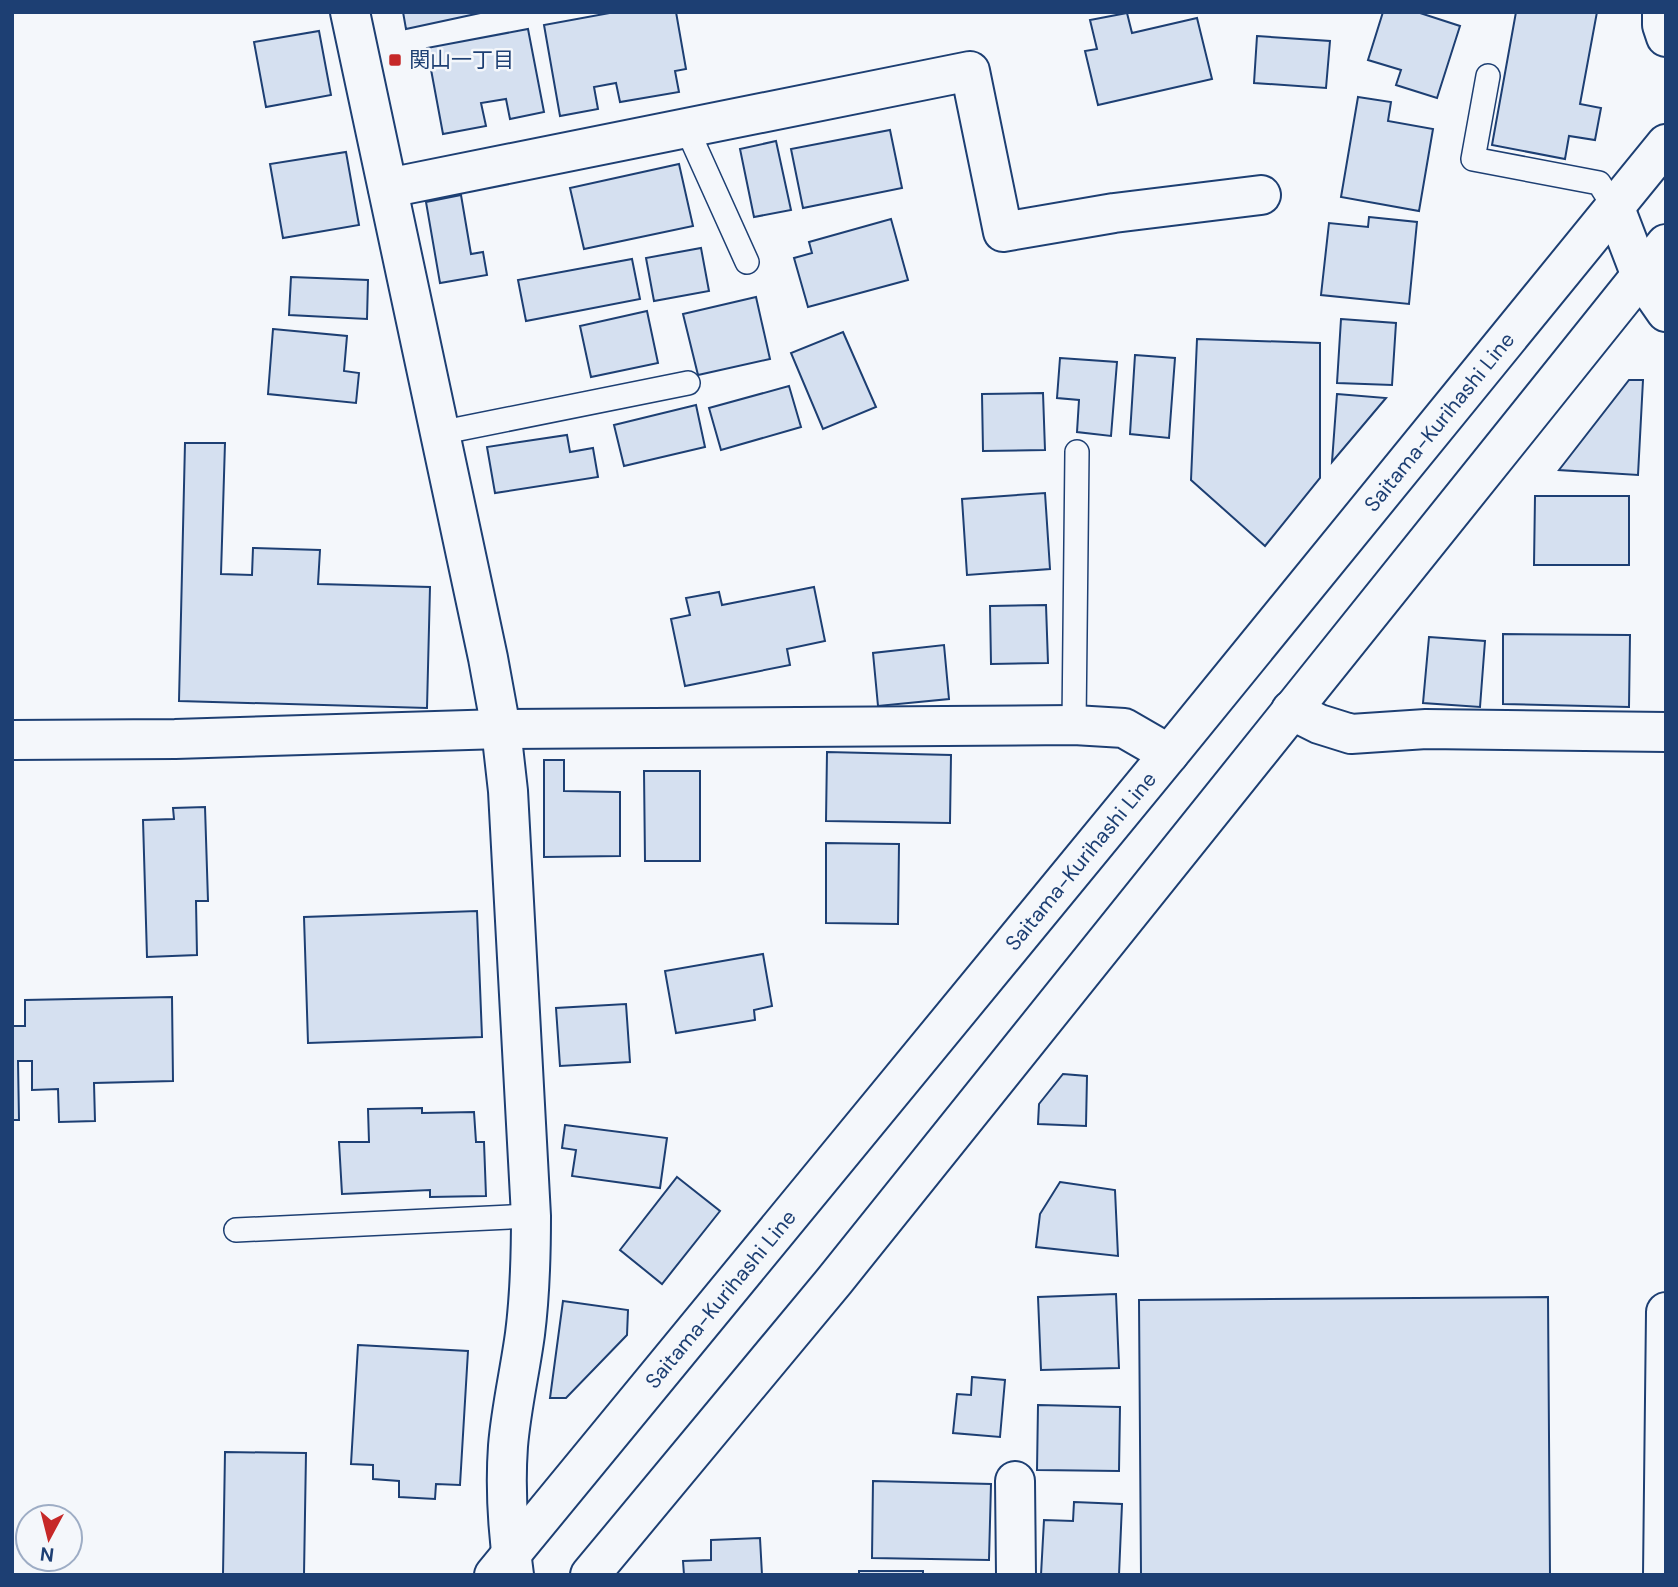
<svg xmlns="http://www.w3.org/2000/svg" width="1678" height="1587" viewBox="0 0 1678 1587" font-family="'DM Sans','Noto Sans JP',sans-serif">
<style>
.building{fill:#d5e0f0;stroke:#1d3f73;stroke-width:2}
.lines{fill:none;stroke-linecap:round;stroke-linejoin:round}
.lane-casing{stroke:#1d3f73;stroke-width:26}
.street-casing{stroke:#1d3f73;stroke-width:42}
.secondary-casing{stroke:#1d3f73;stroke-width:42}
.primary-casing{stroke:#1d3f73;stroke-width:42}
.lane{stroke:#f4f7fb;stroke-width:23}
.street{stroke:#f4f7fb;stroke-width:38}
.secondary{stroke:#f4f7fb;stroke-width:38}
.primary{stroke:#f4f7fb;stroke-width:38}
.poi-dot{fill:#c62828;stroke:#f4f7fb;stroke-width:2.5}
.labels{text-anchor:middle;stroke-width:5;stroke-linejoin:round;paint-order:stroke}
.poi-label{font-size:21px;fill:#1d3f73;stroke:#f4f7fb;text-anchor:start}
.street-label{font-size:21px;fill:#1d3f73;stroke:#f4f7fb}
</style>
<rect width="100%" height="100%" fill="#f4f7fb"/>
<!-- building -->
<g class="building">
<polygon points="403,12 485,12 406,29"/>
<polygon points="615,12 676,12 686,69 675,71 679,92 620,102 616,83 594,87 598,109 560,116 544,25"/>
<polygon points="1383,12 1417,12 1460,26 1437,98 1396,85 1401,70 1368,60"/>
<polygon points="1516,12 1597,12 1580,104 1601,108 1595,140 1569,136 1565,159 1492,145"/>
<polygon points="1127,13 1132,33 1197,18 1212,79 1098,105 1085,51 1097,49 1090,20"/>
<polygon points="528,29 544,112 510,119 506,99 481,103 486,126 443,134 427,48"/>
<polygon points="319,31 331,95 266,107 254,42"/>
<polygon points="1257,36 1330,41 1326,88 1254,83"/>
<polygon points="1358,97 1391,102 1388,121 1433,129 1419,211 1341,197"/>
<polygon points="890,130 902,188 803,208 791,149"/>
<polygon points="776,141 791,210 754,217 740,149"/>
<polygon points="346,152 359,225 283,238 270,164"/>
<polygon points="679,164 693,226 584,249 570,188"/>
<polygon points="461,195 471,254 483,252 487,275 440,283 426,202"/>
<polygon points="1369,217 1417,222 1409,304 1321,295 1329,223 1368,227"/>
<polygon points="891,219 908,280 808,307 794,258 812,253 809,242"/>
<polygon points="701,248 709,291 654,301 646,258"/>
<polygon points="632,259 640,299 526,321 518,280"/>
<polygon points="291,277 368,280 367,319 289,315"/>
<polygon points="756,297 770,359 698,375 683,314"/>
<polygon points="647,311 658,363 591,377 580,326"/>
<polygon points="1341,319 1396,323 1392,385 1337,383"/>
<polygon points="273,329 347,336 344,371 359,373 356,403 268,394"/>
<polygon points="843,332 876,407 823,429 791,353"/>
<polygon points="1197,339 1320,343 1320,478 1265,546 1191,480"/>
<polygon points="1135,355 1175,358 1169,438 1130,434"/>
<polygon points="1060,358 1117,362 1111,436 1077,432 1079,400 1057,398"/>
<polygon points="1629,380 1643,380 1638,475 1559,470"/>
<polygon points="789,386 801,427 721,450 709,408"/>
<polygon points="1043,393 1045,450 983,451 982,394"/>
<polygon points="1337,394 1386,398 1332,462"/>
<polygon points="696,405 705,447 624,466 614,425"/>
<polygon points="567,435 570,452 593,448 598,477 495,493 487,447"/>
<polygon points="185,443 225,443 221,574 252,575 253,548 320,550 318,584 430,587 427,708 179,701"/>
<polygon points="1045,493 1050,569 967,575 962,499"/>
<polygon points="1535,496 1629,496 1629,565 1534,565"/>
<polygon points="814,587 825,641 787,649 790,665 685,686 671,619 690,615 686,598 719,592 722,605"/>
<polygon points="1046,605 1048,663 991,664 990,606"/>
<polygon points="1503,634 1630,635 1629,707 1503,704"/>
<polygon points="1429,637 1485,641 1480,707 1423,703"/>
<polygon points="944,645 949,699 878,706 873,653"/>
<polygon points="827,752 951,755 950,823 826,821"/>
<polygon points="544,760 564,760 564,791 620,792 620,856 544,857"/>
<polygon points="644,771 700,771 700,861 645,861"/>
<polygon points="205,807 208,901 196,901 197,955 147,957 143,820 174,819 173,808"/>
<polygon points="826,843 899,844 898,924 826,923"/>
<polygon points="477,911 482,1037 308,1043 304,917"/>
<polygon points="763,954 772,1006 754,1010 755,1020 676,1033 665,971"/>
<polygon points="172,997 173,1081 94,1083 95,1121 59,1122 58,1089 32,1090 32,1061 18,1061 19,1120 12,1120 12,1026 25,1026 25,1000"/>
<polygon points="626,1004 630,1062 560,1066 556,1008"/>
<polygon points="1063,1074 1087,1076 1086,1126 1038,1124 1039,1104"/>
<polygon points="422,1108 422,1113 474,1112 476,1142 484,1142 486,1196 430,1197 430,1190 342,1194 339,1142 369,1142 368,1109"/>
<polygon points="565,1125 667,1138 660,1188 572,1176 576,1150 562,1148"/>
<polygon points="677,1177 720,1211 662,1284 620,1250"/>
<polygon points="1060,1182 1115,1190 1118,1256 1036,1247 1040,1214"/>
<polygon points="1116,1294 1119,1368 1041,1370 1038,1297"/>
<polygon points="1548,1297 1550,1575 1141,1575 1139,1300"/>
<polygon points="563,1301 628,1310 627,1335 566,1398 550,1398"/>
<polygon points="358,1345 468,1351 460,1485 436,1484 435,1499 399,1497 399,1481 373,1479 373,1465 351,1464"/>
<polygon points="972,1377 1005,1380 1000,1437 953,1433 957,1394 971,1395"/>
<polygon points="1038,1405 1120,1407 1119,1471 1037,1470"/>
<polygon points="225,1452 306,1453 304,1575 223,1575"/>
<polygon points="873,1481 991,1484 989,1560 872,1558"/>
<polygon points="1074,1502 1122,1504 1119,1575 1041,1575 1044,1520 1073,1521"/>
<polygon points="760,1538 762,1575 684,1575 683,1561 711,1560 711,1540"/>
<rect x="859" y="1571" width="64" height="4"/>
</g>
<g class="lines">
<defs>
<g id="lane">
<polyline points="1488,76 1473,159 1599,183 1615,208"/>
<polyline points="687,129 747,262"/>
<polyline points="439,433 688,383"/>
<polyline points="1074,725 1077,452"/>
<polyline points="236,1230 531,1216"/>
</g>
<g id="street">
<polyline points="1662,12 1662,25 1666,37"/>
<polyline points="388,188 970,71 1003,232 1114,213 1261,195"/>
<polyline points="1615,208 1641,276 1666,312"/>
<polyline points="1291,710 1319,724 1351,734 1426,729 1666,732"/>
<polyline points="12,740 175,739 501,729 1074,725 1124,728 1169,754"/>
<polyline points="1015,1481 1016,1575"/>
<polyline points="1663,1575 1666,1312"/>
</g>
<path id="secondary" d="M 350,12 L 488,658 L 501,729 L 508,791 L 531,1216 C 531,1256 530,1295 525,1334 C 520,1371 511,1409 508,1446 C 505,1488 508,1533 514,1575"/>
<g id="primary">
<path id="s1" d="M 494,1575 L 1169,754 L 1666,144"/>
<polyline points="590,1575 835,1280 1666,244"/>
</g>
</defs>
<!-- lane casing -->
<use href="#lane" class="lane-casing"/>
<!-- street casing -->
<use href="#street" class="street-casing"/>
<!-- secondary casing -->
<use href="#secondary" class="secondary-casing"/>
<!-- primary casing -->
<use href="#primary" class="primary-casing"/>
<!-- lane -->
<use href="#lane" class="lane"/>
<!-- street -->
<use href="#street" class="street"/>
<!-- secondary -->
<use href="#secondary" class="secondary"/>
<!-- primary -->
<use href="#primary" class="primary"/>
</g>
<!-- markers -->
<rect class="poi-dot" x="388" y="53" width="14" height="14" rx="3.5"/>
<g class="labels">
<!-- poi labels -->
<g class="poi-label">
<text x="409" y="67">関山一丁目</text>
</g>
<!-- street labels -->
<g class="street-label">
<text dy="7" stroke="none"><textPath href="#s1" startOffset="1491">Saitama-Kurihashi Line</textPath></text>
<text dy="7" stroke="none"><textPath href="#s1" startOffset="924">Saitama-Kurihashi Line</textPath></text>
<text dy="7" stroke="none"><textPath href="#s1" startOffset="357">Saitama-Kurihashi Line</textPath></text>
</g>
</g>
<!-- border -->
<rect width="1678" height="1587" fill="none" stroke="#1d3f73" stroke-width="28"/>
<!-- north arrow -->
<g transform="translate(49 1538) rotate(187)"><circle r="33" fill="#f4f7fb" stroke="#9eadc5" stroke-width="2"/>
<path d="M0-5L12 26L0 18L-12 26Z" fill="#c62828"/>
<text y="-10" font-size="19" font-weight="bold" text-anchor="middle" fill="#1d3f73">N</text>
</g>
</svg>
